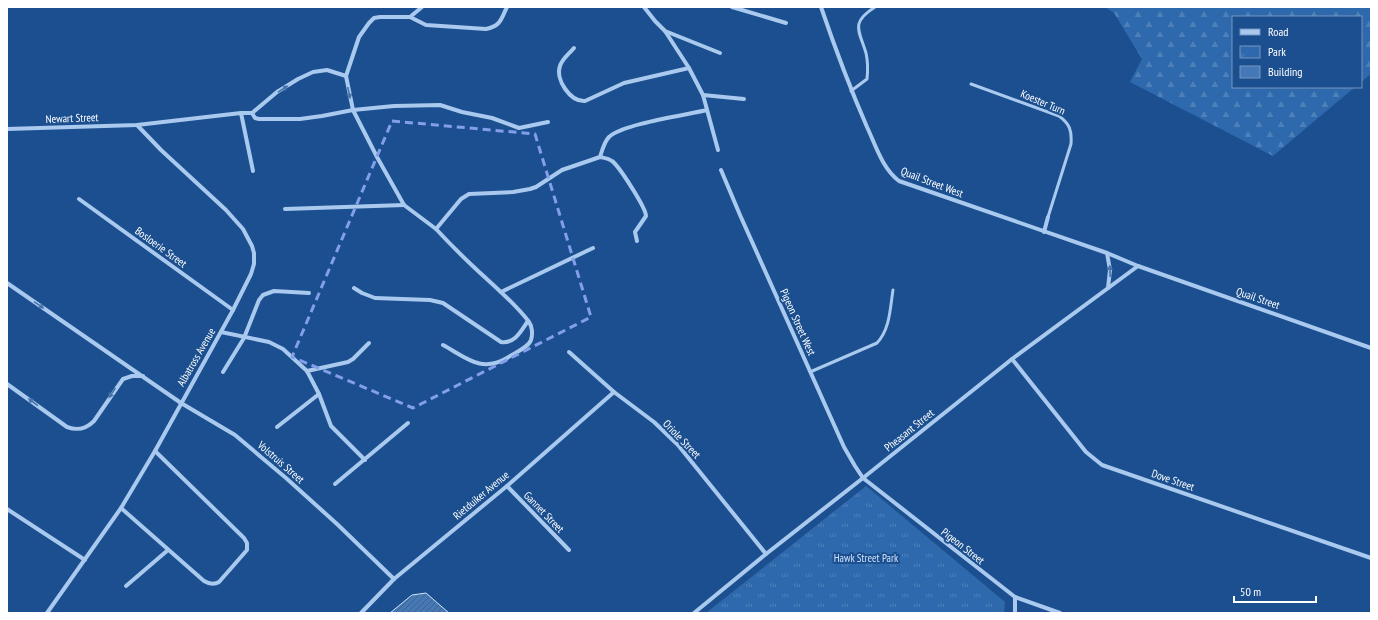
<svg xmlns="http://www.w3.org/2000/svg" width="1378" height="620" viewBox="0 0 1378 620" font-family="'PT Sans Narrow',sans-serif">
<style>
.forest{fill:url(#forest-firs)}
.park{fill:url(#park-tufts)}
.building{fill:url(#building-hatch);stroke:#cfe3fa}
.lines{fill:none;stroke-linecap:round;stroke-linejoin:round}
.lane{stroke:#a9c9ee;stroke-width:3}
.street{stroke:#a9c9ee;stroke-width:4}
.oneway{fill:#4674ac}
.marked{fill:none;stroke:#839eea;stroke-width:3;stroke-dasharray:8 5;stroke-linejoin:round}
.labels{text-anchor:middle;stroke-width:4;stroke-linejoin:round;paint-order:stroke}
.street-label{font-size:11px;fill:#fff;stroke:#1b4f8f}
.park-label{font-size:11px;fill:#cfe3fa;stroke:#1b4f8f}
</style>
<defs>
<pattern id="forest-firs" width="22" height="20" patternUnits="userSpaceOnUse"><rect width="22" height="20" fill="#2e69ad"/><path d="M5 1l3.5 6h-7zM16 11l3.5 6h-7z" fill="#4d80b9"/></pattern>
<pattern id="park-tufts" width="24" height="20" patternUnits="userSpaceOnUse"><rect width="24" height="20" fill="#2e69ad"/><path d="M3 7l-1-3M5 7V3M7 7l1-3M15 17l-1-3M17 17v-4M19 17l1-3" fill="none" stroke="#4d80b9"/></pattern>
<pattern id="building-hatch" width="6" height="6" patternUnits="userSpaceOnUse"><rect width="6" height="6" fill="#4478b7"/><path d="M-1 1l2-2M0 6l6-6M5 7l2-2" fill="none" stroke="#486282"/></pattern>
</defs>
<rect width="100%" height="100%" fill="#1b4f8f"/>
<!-- forest -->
<polygon class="forest" points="1105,7 1371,7 1371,74 1361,82 1361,17 1233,17 1233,87 1355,87 1273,156 1130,82 1142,59 1114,13"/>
<!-- park -->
<polygon class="park" points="866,486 1005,602 1004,613 706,613"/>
<!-- building -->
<polygon class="building" points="426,593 449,613 390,613 412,595"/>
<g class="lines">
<!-- lane -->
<g class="lane">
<path d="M 971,84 L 1059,116 C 1070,124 1072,131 1071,144 L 1048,217"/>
<path d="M 851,91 L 867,79 C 868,70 868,62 866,53 C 859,30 850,23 875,7"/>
<path d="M 810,372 L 877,343 C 890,329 890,309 893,290"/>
</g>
<!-- street -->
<g class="street">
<polyline points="644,7 655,21 665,31 720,53"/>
<polyline points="732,7 786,23"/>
<path d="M 821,7 C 835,48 850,88 867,127 C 876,146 882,168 899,181 L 1107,253 L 1138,266 L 1371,348"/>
<polyline points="410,17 422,7"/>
<polyline points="665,31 689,68 703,95 718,150"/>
<path d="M 574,48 C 569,54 562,59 560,66 C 555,79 570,102 585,101 L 624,83 L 689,68"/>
<polyline points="703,95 744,99"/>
<polyline points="241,113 253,171"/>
<polyline points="252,113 255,118 259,119 300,119 322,116 353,110 394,106 440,105 462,112 492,118 519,128 548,122"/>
<polyline points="7,129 137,125 241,113 252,113 277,92 298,79 313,72 327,70 346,76"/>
<path d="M 600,157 C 604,158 608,158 612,161 C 619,166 646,208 646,216 L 635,232 L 637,241"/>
<polyline points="721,170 740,215 844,447 855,466 863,478 1015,597 1060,613"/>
<polyline points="79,199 233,310"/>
<polyline points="285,209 404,205"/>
<path d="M 436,229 L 404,205 L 377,157 L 353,110 L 346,76 L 359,37 L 369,23 L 374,18 L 380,17 L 410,17 L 426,25 L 486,29 C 501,26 501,19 507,7"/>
<polyline points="1044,232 1048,217"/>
<polyline points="1107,253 1110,270 1108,288"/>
<polyline points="7,283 181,403 235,435 286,478 337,524 394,579"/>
<path d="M 354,288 L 362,293 L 375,298 L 430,300 L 443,303 L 501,342 C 515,344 521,331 528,321"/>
<polyline points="501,292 593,248"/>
<polyline points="221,332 269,342 283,349 307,371 319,394 331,426 365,460"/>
<path d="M 443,345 C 467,358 481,373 507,358 C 514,353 528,348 531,340 C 533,334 532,326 529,322 C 516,304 493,285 477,270 C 463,257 449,243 436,229 L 461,199 L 469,194 L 513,192 L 530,189 L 536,187 L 562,170 L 600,157 C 602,151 604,142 609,137 C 622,124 686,115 707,110"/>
<polyline points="569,352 614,392 654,422 678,445 766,554"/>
<polyline points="1012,359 1086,452 1102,465 1371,558"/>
<polyline points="307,371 348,362 353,359 369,343"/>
<polyline points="223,372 244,338 259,300 263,295 274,291 309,293"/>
<path d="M 7,384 L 67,427 C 78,431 86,429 94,421 L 123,379 L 132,376 L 143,376"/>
<polyline points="277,427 319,394"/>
<polyline points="335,484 408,423"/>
<polyline points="507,486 569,550"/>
<path d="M 121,508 L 204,581 C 209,584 214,585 219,582 L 247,550 L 247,543 L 244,538 L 155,451"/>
<polyline points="7,509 85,560"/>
<polyline points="126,586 168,550"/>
<polyline points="1015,597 1015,613"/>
<polyline points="47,613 121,508 155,451 233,310 251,274 254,264 254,253 252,246 243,229 226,210 161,150 137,125"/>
<polyline points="361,613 394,579 507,486 614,392"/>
<polyline points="694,613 766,554 863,478 1012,359 1138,266"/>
</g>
</g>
<!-- one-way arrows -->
<defs><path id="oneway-solid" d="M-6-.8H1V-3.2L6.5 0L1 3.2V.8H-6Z"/></defs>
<g class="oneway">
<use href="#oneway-solid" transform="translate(283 89) rotate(-33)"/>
<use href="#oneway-solid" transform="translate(349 93) rotate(78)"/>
<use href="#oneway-solid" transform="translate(1110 271) rotate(-92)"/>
<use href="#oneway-solid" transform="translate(39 305) rotate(34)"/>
<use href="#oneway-solid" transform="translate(112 393) rotate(124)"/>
<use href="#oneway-solid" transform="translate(33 402) rotate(-144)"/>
</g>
<!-- marked area -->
<path class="marked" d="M 392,121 L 535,134 L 591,317 L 413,408 L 292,357 Z"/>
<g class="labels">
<!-- street labels -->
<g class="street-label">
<text transform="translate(1043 102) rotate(23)" y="4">Koester Turn</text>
<text transform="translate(72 118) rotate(-2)" y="4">Newart Street</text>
<text transform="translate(932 182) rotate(21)" y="4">Quail Street West</text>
<text transform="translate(161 247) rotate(36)" y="4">Bosloerie Street</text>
<text transform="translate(1258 298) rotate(19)" y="4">Quail Street</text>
<text transform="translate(798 322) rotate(66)" y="4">Pigeon Street West</text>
<text transform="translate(196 357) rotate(-60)" y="4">Albatross Avenue</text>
<text transform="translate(909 430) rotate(-39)" y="4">Pheasant Street</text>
<text transform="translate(682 439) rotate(46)" y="4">Oriole Street</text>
<text transform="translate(281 462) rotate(41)" y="4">Volstruis Street</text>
<text transform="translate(1173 480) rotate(19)" y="4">Dove Street</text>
<text transform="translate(481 495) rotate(-40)" y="4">Rietduiker Avenue</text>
<text transform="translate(544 512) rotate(46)" y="4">Gannet Street</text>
<text transform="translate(963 546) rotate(38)" y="4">Pigeon Street</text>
</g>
<!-- park labels -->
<g class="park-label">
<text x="866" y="562">Hawk Street Park</text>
</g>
</g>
<!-- border -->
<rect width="1378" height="620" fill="none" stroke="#ffffff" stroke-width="16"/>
<!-- legend -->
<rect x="1232" y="16" width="130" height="72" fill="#1b4f8f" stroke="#7695bc"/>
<rect x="1240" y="29" width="20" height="6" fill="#a9c9ee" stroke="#7695bc"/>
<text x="1268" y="36" font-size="12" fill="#ffffff">Road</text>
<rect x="1240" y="46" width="20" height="12" fill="url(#park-tufts)" stroke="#7695bc"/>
<text x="1268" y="56" font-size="12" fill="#ffffff">Park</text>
<rect x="1240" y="66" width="20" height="12" fill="#4478b7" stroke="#7695bc"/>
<text x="1268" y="76" font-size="12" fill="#ffffff">Building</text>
<!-- scale -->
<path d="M1234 596v6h82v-6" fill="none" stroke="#ffffff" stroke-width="2"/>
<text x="1240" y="596" font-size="12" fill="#ffffff" stroke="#1b4f8f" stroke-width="3" paint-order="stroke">50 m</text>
</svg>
